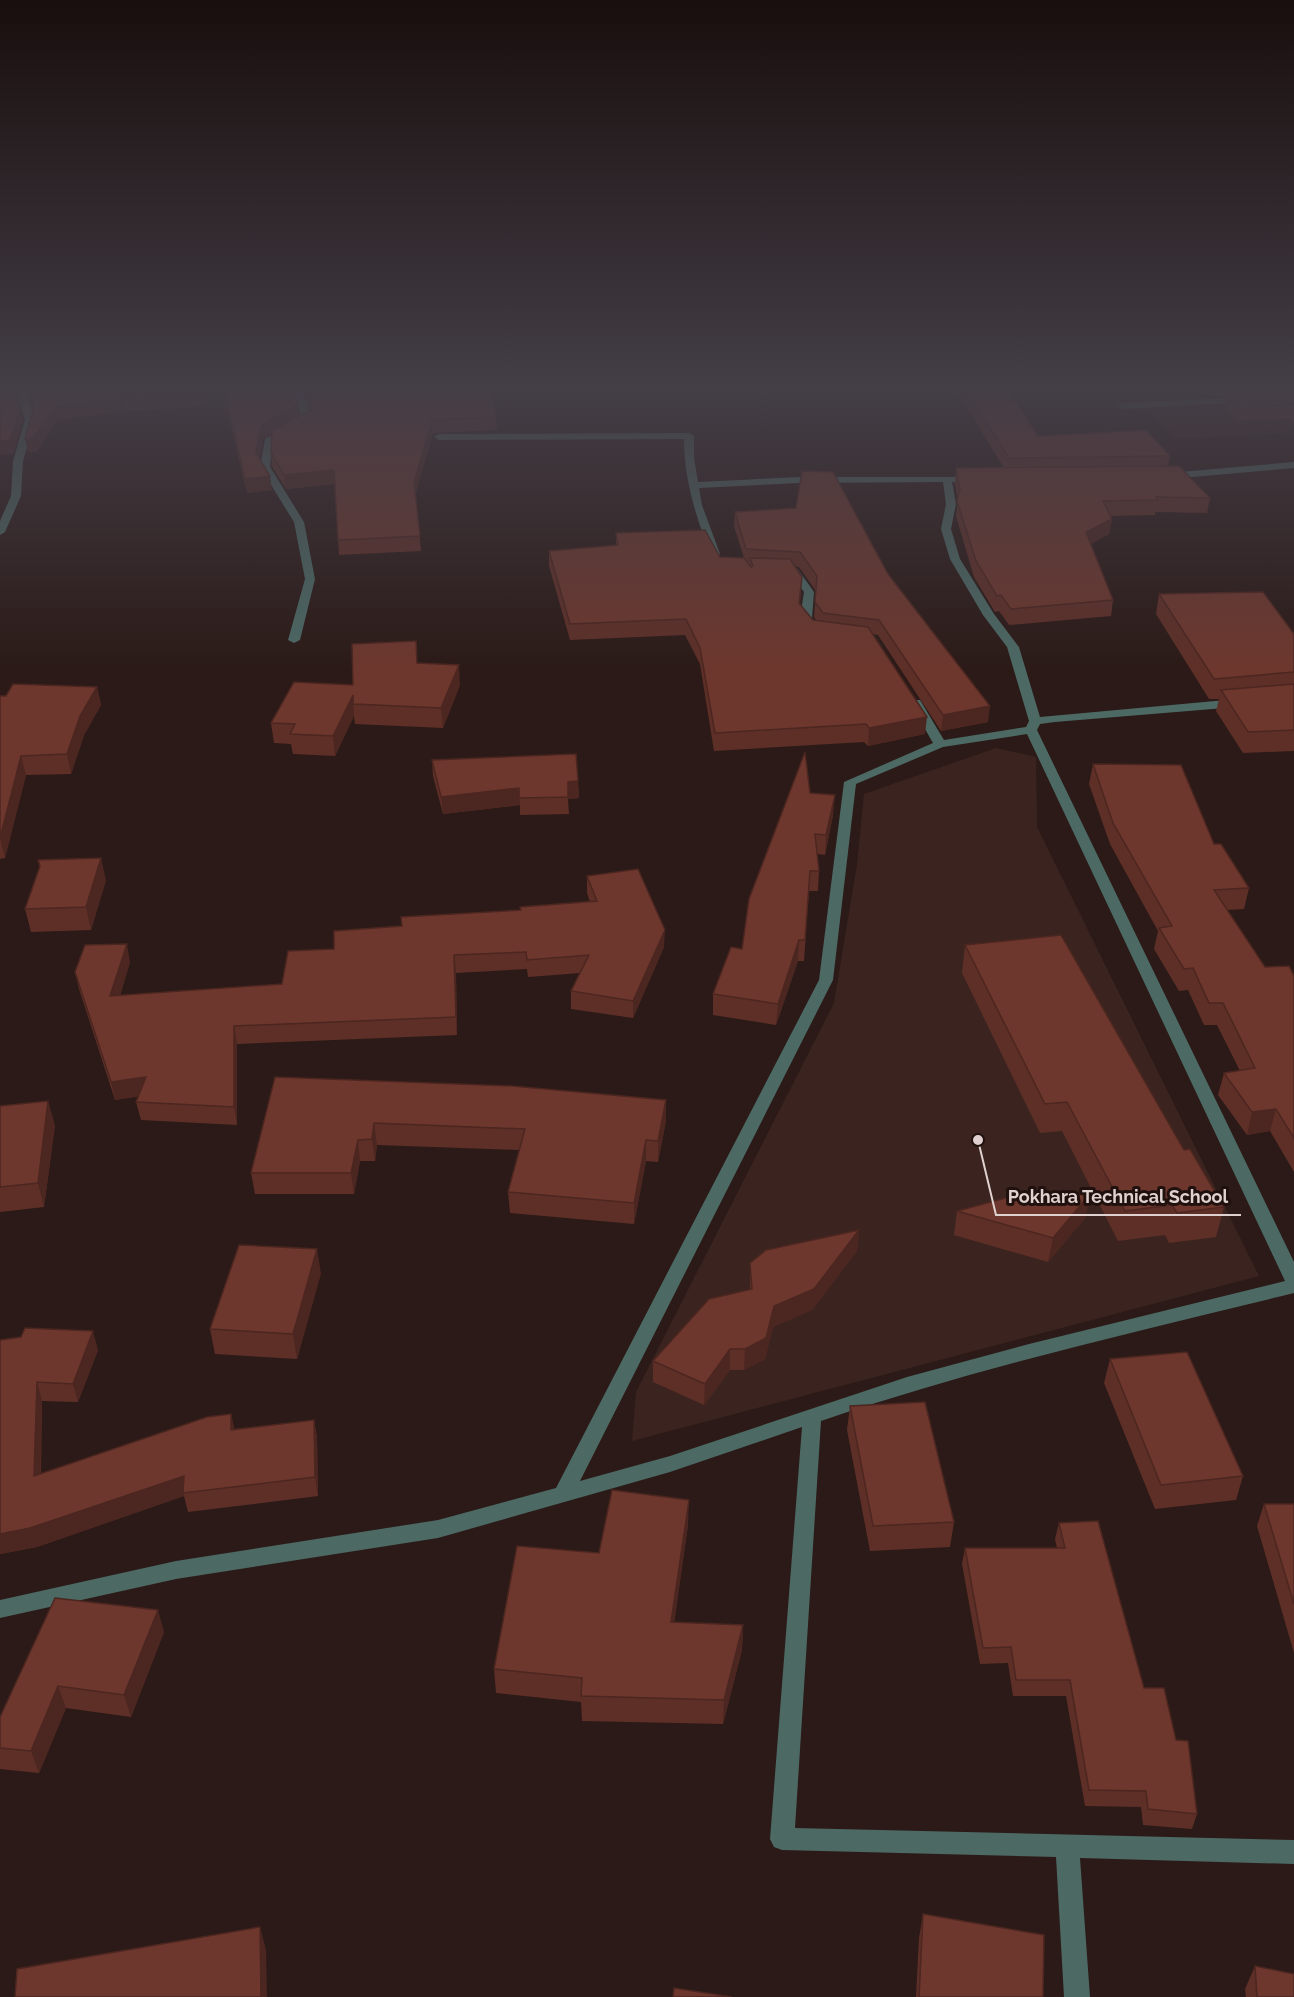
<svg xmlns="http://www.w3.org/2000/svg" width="1294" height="1997" viewBox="0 0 1294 1997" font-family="Raleway,sans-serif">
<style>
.built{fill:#3b241f}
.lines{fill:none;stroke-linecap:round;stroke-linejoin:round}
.minor{fill:#4c6964;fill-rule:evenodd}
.wall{fill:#5e2f27;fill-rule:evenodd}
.shaded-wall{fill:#4c2620}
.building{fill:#6d372d;stroke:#4c2620;stroke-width:1.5}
.leader{fill:none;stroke:#ded1cf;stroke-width:2}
.callout-dot{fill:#ded1cf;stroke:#21110e;stroke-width:2}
.callout-label{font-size:18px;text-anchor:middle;font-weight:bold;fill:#ded1cf;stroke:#21110e;stroke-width:6;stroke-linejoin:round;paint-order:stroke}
</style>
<rect width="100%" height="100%" fill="#2b1a17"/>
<!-- built -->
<g class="built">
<polygon points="1294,402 1294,425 1289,426 1294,433 1176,439 1147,408"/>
<polygon points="996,748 1036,757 1037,827 1259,1276 632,1441 636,1392 834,1003 857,865 864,794"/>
</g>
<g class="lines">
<!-- minor -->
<g class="minor">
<polygon points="17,391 26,391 35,420 23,461 21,496 5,532 0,535 0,521 11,496 13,461 25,420"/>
<polygon points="294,391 303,391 312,421 272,442 270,467 304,522 315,579 300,640 294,643 288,640 305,579 294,522 260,467 265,439 302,420"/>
<polygon points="1246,397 1250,400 1249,402 1122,409 1118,406 1122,403"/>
<path d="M 689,433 L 694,436 L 694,458 L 698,482 L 799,477 L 977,477 L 979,479 L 974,482 L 952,482 L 956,504 L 951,529 L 960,559 L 994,614 L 1019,647 L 1040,717 L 1237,699 L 1243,703 L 1237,707 L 1055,722 L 1040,724 L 1037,730 L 1294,1262 L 1294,1293 C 1135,1332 976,1368 821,1421 L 795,1828 L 1294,1840 L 1294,1864 L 1080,1858 L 1090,1997 L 1064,1997 L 1056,1857 L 782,1850 L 774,1847 L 770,1839 L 802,1427 L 670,1472 L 438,1538 L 176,1579 L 0,1618 L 0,1600 L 176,1561 L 438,1520 L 556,1488 L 819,980 L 844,782 L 933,743 L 910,703 L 912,700 L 920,700 L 944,740 L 1026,727 L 1029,721 L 1007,647 L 983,615 L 950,559 L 941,529 L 946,504 L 943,482 L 799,483 L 699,488 L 702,505 L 720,554 L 715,557 L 710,554 C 696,516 684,480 684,439 L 439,440 L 434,437 L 439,434 ZM 1027,734 L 1285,1281 L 1029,1344 L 907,1377 L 670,1456 L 580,1481 L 833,980 L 856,784 L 943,747 Z"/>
<polygon points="1294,462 1294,468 1169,479 1164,476 1169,473"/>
<polygon points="784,568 797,568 814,592 812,618 821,628 819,630 811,630 800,618 804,592 790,573 784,572"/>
</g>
</g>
<!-- wall -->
<g class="wall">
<polygon points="28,391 210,391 206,406 127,411 58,420 36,452 28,452 34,408"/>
<polygon points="223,391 294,391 298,405 299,416 310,410 305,391 492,391 496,417 497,430 433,433 415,495 421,551 339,555 335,484 286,489 272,466 271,453 272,434 263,439 259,458 272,490 247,493"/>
<polygon points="957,391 1009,391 1038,436 1170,456 1168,466 1210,498 1207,513 1155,512 1155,515 1110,516 1112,519 1109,534 1090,544 1113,600 1111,616 1009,625 999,611 995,612 974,577 956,516 958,500 955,483 956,468 1004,468"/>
<polygon points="1211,391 1294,391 1294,423 1290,419 1236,420 1225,407 1227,397 1216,397"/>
<path d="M 735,512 L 888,574 L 988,722 L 941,731 L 878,635 L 873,634 L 925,734 L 868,746 L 864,742 L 714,751 L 700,664 L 685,635 L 570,640 L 549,566 L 549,551 L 616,546 L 616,533 L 720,557 L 744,558 L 734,526 ZM 795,566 L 799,567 L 816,591 L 814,617 L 817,621 L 813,620 L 800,604 L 802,577 Z"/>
<polygon points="1159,594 1294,634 1294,751 1243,753 1216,711 1219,699 1209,699 1156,614"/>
<polygon points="418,663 460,685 443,728 355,724 354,716 335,756 293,754 291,744 274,743 271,723 353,685"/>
<polygon points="97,687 101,705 84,735 71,774 26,775 5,858 0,859 0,696"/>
<polygon points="432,760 578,781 579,798 568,799 569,814 520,815 520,805 443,814 433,776"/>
<polygon points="1093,764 1214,844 1249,888 1244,909 1227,910 1265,967 1294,976 1294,1172 1270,1131 1247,1135 1218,1095 1224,1073 1240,1071 1217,1025 1204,1025 1188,990 1179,991 1154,949 1158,931 1110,844 1089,784"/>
<polygon points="810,793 833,815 825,855 817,854 819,871 818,891 809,891 804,961 798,961 776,1025 713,1015 713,994 742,949"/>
<polygon points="38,860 106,880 91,930 31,932 25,909 40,867"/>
<polygon points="587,876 664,947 633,1018 571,1009 571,991 580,973 528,977 527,969 456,973 457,1035 237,1044 237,1125 141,1120 136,1102 139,1096 115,1100 79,989 75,972 130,962 120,996 282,984 334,949 402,926 521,910 590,902 587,893"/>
<polygon points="965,945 1184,1150 1224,1207 1216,1237 1169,1243 1165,1235 1118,1241 1062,1131 1040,1133 962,973"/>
<polygon points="275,1077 666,1121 658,1162 646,1161 634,1224 510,1213 508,1192 519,1150 377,1145 375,1161 360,1161 354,1194 255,1194 251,1173"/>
<polygon points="0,1106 55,1125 44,1207 0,1212"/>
<polygon points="1090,1194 1085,1218 1048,1262 954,1235 957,1211"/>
<polygon points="859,1230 857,1251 812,1310 773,1327 765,1359 744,1370 730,1370 704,1405 653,1382 653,1361 750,1290 750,1263"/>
<polygon points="321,1273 297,1359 215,1354 210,1329"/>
<polygon points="0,1340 98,1350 78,1402 42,1401 41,1474 231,1414 234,1429 314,1420 317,1438 318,1496 188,1512 184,1496 37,1547 0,1554"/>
<polygon points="1110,1359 1243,1476 1236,1500 1155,1509 1104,1383"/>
<polygon points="850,1406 954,1522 950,1547 870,1551 847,1430"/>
<polygon points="1264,1504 1294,1504 1294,1653 1257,1526"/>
<polygon points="1059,1523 1144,1688 1176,1740 1197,1814 1192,1829 1143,1825 1141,1807 1085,1806 1066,1696 1013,1696 1008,1663 980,1664 962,1564 965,1548 1057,1548 1055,1539"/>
<polygon points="688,1525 674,1622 743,1625 742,1650 723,1724 582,1721 581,1702 496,1693 494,1669 599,1553"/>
<polygon points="164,1632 131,1717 66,1708 39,1773 0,1769 0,1717"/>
<polygon points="923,1914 1043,1997 916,1997 919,1938"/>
<polygon points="1255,1966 1294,1997 1246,1997 1245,1989"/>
</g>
<!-- shaded-wall -->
<g class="shaded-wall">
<polygon points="204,391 210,391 206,406 204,392"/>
<polygon points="124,398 127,411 58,420 36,452 28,452 25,439 56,407"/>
<polygon points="298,405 299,419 263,439 258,467 256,453 261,425"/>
<polygon points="20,407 23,420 13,454 0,455 0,441"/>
<polygon points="432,420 433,433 415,496 414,482"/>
<polygon points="334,470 336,484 286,489 284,475"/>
<polygon points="270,476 272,490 247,493 245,479"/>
<polygon points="1112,519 1109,534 1083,547 1086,532"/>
<polygon points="459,665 460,685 443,728 441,708"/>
<polygon points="97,687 101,705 84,735 71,774 67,754 80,716"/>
<polygon points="353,695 354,716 335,756 333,736"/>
<polygon points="990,706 988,722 941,731 943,715"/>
<polygon points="927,717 925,734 868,746 869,728"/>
<polygon points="21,756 26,775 5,858 0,838"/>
<polygon points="578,781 579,798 568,799 568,782"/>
<polygon points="519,788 520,805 443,814 441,797"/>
<polygon points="835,795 833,815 825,855 826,835"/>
<polygon points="101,858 106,880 91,930 86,907"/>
<polygon points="665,930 664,947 633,1018 633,1001"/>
<polygon points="799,940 798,961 776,1025 778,1004"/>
<polygon points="127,944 130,962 114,1014 110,996"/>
<polygon points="454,955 456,973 457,1035 456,1017"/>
<polygon points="234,1026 237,1044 237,1125 234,1107"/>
<polygon points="146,1077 150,1095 115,1100 111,1082"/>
<polygon points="666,1100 666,1121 658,1162 658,1141"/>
<polygon points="48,1101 55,1125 44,1207 38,1183"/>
<polygon points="1276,1109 1270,1131 1247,1135 1252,1112"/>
<polygon points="374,1123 377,1145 375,1161 372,1139"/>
<polygon points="358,1140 360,1161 354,1194 351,1173"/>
<polygon points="646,1140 646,1161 634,1224 634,1203"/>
<polygon points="1090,1194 1085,1218 1048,1262 1053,1238"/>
<polygon points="859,1230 857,1251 812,1310 773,1327 765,1359 744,1370 745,1349 774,1306"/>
<polygon points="317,1249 321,1273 297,1359 293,1334"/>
<polygon points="93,1331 98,1350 78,1402 73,1384"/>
<polygon points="730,1349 730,1370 704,1405 705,1384"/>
<polygon points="37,1382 42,1401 40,1494 34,1476"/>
<polygon points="231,1414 235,1433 231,1430"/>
<polygon points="314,1420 317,1438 318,1496 315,1477"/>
<polygon points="184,1476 184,1496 37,1547 0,1554 0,1534"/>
<polygon points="689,1500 688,1525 671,1646 671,1622"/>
<polygon points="158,1610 164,1632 131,1717 124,1695"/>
<polygon points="743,1625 742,1650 723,1724 724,1700"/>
<polygon points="58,1686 66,1708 39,1773 31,1751"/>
<polygon points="260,1927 266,1950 267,1997 261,1997"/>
</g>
<!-- building -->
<g class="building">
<polygon points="0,391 16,391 20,407 10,440 0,441"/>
<polygon points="30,391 204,391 204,392 124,398 56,407 33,438 25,439 34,406"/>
<polygon points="225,391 294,391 298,405 261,425 256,453 270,476 245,479"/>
<polygon points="307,391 492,391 496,417 432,420 414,482 420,536 338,540 334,470 284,475 271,453 272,430 313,409"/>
<polygon points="966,391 1009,391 1038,436 1146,430 1170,456 1009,458"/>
<polygon points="1253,391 1294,391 1294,405 1293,404 1239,406 1228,392"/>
<polygon points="1179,466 1210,498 1156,497 1157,500 1103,501 1112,519 1086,532 1113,600 1011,609 1001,595 997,596 976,561 957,501 960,489 956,468"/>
<polygon points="802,471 833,472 888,574 990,706 943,715 879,620 823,613 815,602 817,576 800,552 746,549 735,512 796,508"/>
<polygon points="705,530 720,557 744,558 751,567 753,566 750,558 790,559 802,577 799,603 813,620 868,627 927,717 869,728 866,724 715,733 700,648 686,619 570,624 549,551 618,545 616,533"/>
<polygon points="1263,592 1294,634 1294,672 1214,679 1159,594"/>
<polygon points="416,641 417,663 459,665 441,708 353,704 353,695 333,736 290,734 295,724 271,723 294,682 353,685 352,644"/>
<polygon points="13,684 97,687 80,716 67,754 21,756 0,838 0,696 6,696"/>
<polygon points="1294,684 1294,730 1248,732 1221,690"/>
<polygon points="805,752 810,793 835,795 826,835 815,834 819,871 810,871 805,940 799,940 778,1004 713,994 731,947 742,949 749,899"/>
<polygon points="576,754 578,781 568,782 568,797 519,798 519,788 441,797 432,760"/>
<polygon points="1093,764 1181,765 1214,844 1221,844 1249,888 1214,890 1265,967 1289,966 1294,976 1294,1138 1276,1109 1252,1112 1224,1073 1255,1068 1223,1003 1209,1003 1193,968 1184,969 1159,928 1172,926 1113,823"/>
<polygon points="101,858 86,907 25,909 40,866 38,860"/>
<polygon points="638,869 665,930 633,1001 571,991 589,955 527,960 526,952 454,955 456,1017 234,1026 234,1107 136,1102 146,1077 111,1082 75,972 85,945 127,944 110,996 282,984 288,951 334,949 334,931 402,926 401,917 521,910 520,907 597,901 587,876"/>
<polygon points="1061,935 1184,1150 1190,1149 1224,1207 1177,1213 1172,1205 1125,1211 1067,1102 1045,1104 965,945"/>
<polygon points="275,1077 512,1086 666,1100 658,1141 646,1140 634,1203 508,1192 525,1129 374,1123 372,1139 358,1140 351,1173 251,1173"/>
<polygon points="48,1101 38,1183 0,1187 0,1106"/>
<polygon points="1024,1193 1090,1194 1053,1238 957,1211"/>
<polygon points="859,1230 814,1289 774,1306 766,1338 745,1349 730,1349 705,1384 653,1361 709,1299 752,1289 750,1263 766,1250"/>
<polygon points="239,1245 317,1249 293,1334 210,1329"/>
<polygon points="25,1328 93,1331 73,1384 37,1382 34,1476 207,1417 231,1414 231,1430 314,1420 315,1477 183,1493 184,1476 30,1528 0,1534 0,1340 21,1337"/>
<polygon points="1187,1352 1243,1476 1161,1485 1110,1359"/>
<polygon points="925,1402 954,1522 873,1526 850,1406"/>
<polygon points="612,1490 689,1500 671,1622 743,1625 724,1700 581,1696 582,1678 494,1669 517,1546 599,1553"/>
<polygon points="1264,1504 1294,1504 1294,1604"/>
<polygon points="1098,1521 1144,1688 1164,1688 1176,1740 1188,1741 1197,1814 1148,1809 1146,1791 1089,1790 1070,1680 1016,1680 1011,1647 983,1648 965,1548 1065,1548 1059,1523"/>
<polygon points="55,1598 158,1610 124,1695 58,1686 31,1751 0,1748 0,1717"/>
<polygon points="923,1914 1044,1935 1043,1997 919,1997"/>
<polygon points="260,1927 261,1997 15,1997 17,1969"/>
<polygon points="1255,1966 1294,1974 1294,1997 1257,1997"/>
<polygon points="674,1988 732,1997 673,1997"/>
</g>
<!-- sky -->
<linearGradient id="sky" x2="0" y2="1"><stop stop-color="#180e0d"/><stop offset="0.58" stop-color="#443e47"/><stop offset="1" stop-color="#443e47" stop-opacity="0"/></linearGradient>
<rect width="1294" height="671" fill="url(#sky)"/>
<!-- callouts -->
<path class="leader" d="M978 1140L996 1215H1241"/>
<circle class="callout-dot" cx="978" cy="1140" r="6"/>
<g class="callout-label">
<text x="1118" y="1203">Pokhara Technical School</text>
</g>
</svg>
